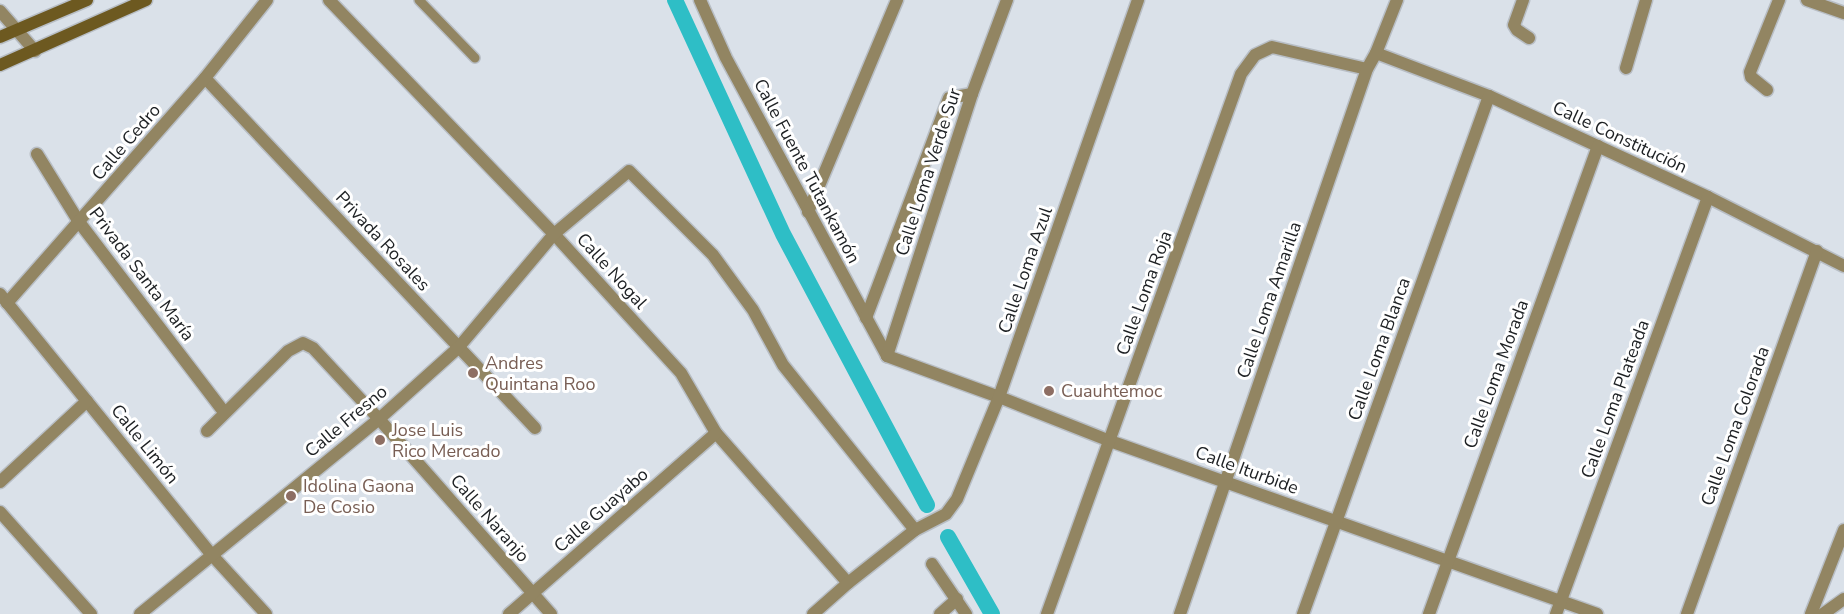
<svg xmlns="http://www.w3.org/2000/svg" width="1844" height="614" viewBox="0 0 1844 614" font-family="'Nunito Sans',sans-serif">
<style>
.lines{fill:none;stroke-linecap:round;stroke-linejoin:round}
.canal{stroke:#2ebec6;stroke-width:16}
.service-casing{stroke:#b8bec5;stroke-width:12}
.minor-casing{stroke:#b8bec5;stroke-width:15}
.tertiary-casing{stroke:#b8bec5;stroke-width:15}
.secondary-casing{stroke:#b8bec5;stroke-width:15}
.service{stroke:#928562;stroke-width:9}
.minor{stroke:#928562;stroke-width:12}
.tertiary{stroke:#928562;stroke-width:12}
.secondary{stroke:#6d5920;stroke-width:12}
.education-dot{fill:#8d6e63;stroke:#fff;stroke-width:2}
.labels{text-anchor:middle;stroke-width:6;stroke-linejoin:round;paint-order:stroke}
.street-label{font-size:18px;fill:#1d2023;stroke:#fff}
.education-label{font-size:18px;fill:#785e54;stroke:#fff;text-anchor:start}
</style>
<rect width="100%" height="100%" fill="#dae1e9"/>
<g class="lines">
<!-- canal -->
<g class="canal">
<polyline points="675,0 783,234 927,505"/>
<polyline points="948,537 992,614"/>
</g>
<defs>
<polyline id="service" points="419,0 475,58"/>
<g id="minor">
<polyline points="329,0 554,234 681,373 716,433 848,583"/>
<polyline points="700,0 726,58 887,356"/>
<polyline points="1523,0 1514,25 1517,30 1529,38"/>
<polyline points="0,11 35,51"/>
<polyline points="1376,53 1489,96 1708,197 1844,266"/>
<polyline points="1626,68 1646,0"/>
<polyline points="205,78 535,428"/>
<polyline points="1767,90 1751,77 1750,72 1779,0"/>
<polyline points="37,154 79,222 224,412"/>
<polyline points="808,212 897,0"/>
<polyline points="0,294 211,554 266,614"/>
<polyline points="7,303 205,78 267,0"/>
<polyline points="866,318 949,98 972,94"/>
<polyline points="887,356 999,397 1110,441 1597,614"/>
<polyline points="887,356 972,94 1007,0"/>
<polyline points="207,431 288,351 303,343 313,348 379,419 551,614"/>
<polyline points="0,482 87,401"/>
<polyline points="0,512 91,614"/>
<polyline points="932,564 966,614"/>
<polyline points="140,614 379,419 458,348 554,234 629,171 713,255 753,310 783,365 915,530"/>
<polyline points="509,614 716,433"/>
<polyline points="813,614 848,583 915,530 946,514 957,499 999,397 1138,0"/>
<polyline points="940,614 957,599"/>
<polyline points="1047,614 1241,74 1255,55 1272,47 1367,69"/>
<polyline points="1180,614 1367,69 1376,53 1397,0"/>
<polyline points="1303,614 1489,96"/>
<polyline points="1429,614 1598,146"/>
<polyline points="1556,614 1708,197"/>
<polyline points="1687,614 1817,251"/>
<polyline points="1811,614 1844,530"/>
<polyline points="1823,614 1844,599"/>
</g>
<polyline id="tertiary" points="1807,0 1844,13"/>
<g id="secondary">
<polyline points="0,37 87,0"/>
<polyline points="0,65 146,0"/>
</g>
</defs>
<!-- service casing -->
<use href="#service" class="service-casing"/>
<!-- minor casing -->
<use href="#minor" class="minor-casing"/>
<!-- tertiary casing -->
<use href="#tertiary" class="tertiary-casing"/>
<!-- secondary casing -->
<use href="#secondary" class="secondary-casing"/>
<!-- service -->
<use href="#service" class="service"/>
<!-- minor -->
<use href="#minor" class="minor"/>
<!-- tertiary -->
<use href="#tertiary" class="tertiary"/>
<!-- secondary -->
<use href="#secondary" class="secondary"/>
</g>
<!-- markers -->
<g class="education-dot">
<circle cx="473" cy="373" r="6"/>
<circle cx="1049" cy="391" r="6"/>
<circle cx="380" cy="440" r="6"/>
<circle cx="291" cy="496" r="6"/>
</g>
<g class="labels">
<!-- street labels -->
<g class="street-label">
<text transform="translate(1620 137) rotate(25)" y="6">Calle Constitución</text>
<text transform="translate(126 142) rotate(-49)" y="6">Calle Cedro</text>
<text transform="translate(807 171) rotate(62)" y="6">Calle Fuente Tutankamón</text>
<text transform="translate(928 172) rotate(-72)" y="6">Calle Loma Verde Sur</text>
<text transform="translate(383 241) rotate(47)" y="6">Privada Rosales</text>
<text transform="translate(1025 270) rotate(-71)" y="6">Calle Loma Azul</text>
<text transform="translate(612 271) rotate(48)" y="6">Calle Nogal</text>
<text transform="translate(142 274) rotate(53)" y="6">Privada Santa María</text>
<text transform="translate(1144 293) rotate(-70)" y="6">Calle Loma Roja</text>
<text transform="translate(1269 300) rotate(-71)" y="6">Calle Loma Amarilla</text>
<text transform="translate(1379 349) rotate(-70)" y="6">Calle Loma Blanca</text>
<text transform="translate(1496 374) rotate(-70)" y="6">Calle Loma Morada</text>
<text transform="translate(1615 399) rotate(-70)" y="6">Calle Loma Plateada</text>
<text transform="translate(346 421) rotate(-40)" y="6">Calle Fresno</text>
<text transform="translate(1735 426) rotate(-70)" y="6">Calle Loma Colorada</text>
<text transform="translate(145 444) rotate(51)" y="6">Calle Limón</text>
<text transform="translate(1247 470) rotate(20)" y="6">Calle Iturbide</text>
<text transform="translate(601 510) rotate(-41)" y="6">Calle Guayabo</text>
<text transform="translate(490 518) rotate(49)" y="6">Calle Naranjo</text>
</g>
<!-- education labels -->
<g class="education-label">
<text x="485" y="369">Andres<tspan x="485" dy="21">Quintana Roo</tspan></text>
<text x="1061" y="397">Cuauhtemoc</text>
<text x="392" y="436">Jose Luis<tspan x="392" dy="21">Rico Mercado</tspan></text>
<text x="303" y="492">Idolina Gaona<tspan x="303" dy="21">De Cosio</tspan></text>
</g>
</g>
</svg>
